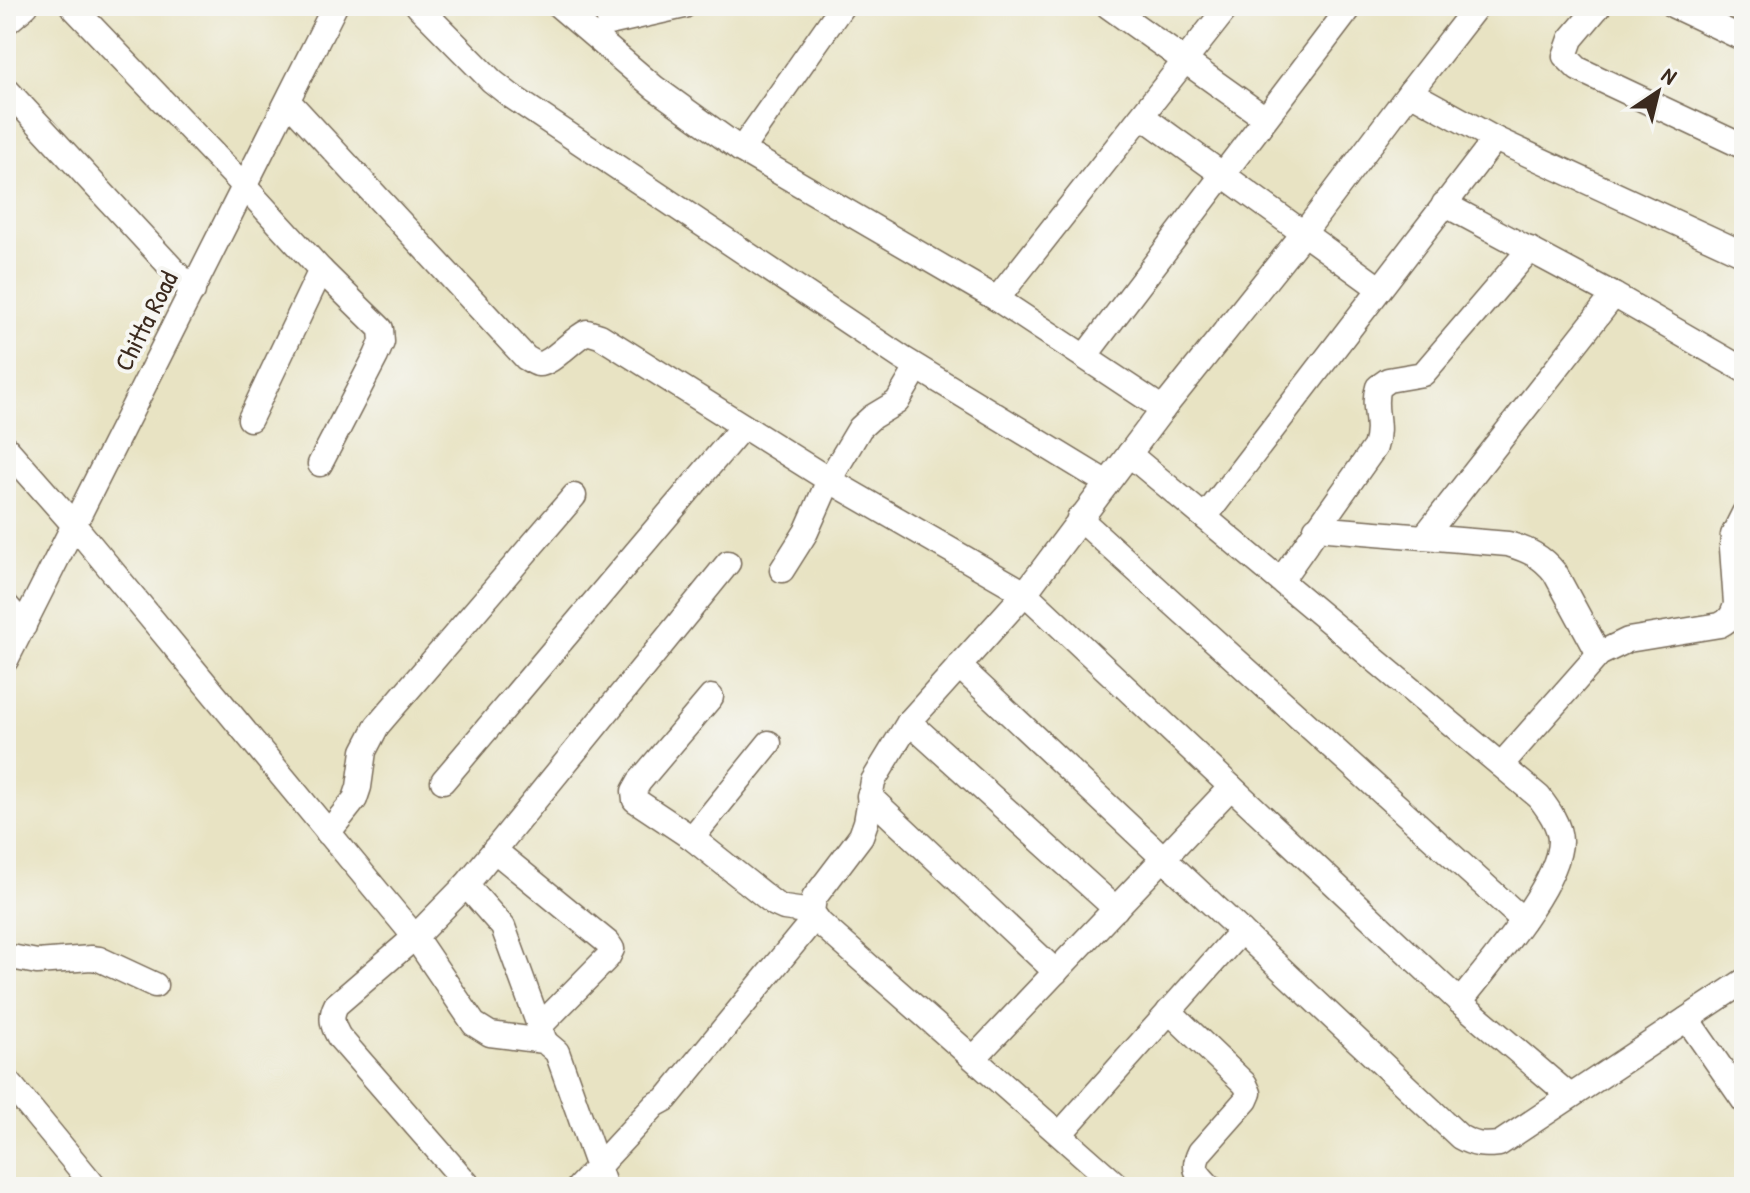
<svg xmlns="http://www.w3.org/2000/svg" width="1750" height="1193" viewBox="0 0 1750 1193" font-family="'Patrick Hand',sans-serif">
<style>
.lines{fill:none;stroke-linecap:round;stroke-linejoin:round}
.minor-casing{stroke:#786b58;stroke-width:27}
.minor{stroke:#fff;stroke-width:24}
.labels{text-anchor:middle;stroke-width:8;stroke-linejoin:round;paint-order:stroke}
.street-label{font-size:26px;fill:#3b2a1e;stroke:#f6f6f2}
</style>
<rect width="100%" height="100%" fill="#f6f6f2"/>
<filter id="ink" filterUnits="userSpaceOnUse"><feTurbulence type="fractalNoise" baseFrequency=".0125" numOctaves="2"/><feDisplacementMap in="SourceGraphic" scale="16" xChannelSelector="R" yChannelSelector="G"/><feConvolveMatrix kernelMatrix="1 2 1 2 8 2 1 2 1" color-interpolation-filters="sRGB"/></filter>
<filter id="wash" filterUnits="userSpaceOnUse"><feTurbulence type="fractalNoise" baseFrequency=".006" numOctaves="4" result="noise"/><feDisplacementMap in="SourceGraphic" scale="32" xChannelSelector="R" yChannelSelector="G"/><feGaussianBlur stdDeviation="1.8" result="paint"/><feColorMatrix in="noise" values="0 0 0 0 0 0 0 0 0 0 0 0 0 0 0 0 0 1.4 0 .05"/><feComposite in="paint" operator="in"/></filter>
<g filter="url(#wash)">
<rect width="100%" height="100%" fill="#e8e3c3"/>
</g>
<g filter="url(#ink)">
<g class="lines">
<defs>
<g id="minor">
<polyline points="72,6 245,187 321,270 381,329 382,342 376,356 320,464"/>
<polyline points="418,6 492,81 511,96 902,358 1107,483"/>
<polyline points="559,6 655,88 741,150 997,299 1163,409"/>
<polyline points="1108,6 1265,118"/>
<polyline points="1599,6 1571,39 1565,56 1578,69 1744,147"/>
<polyline points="1674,6 1744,39"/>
<polyline points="6,23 26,6"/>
<polyline points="609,23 684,6"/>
<polyline points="6,89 193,291"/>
<polyline points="1410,92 1495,139 1744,254"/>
<path d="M 288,101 L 526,358 C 530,360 534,363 538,364 C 550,366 573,338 587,332 L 600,336 L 829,480 L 1025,593 L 1460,1002 L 1570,1096"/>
<polyline points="1142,116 1379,288"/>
<polyline points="741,150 842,6"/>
<polyline points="1444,204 1614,295 1744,370"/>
<polyline points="997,299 1228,6"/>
<polyline points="1085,356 1351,6"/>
<polyline points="250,419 321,270"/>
<polyline points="6,448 74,525 415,937 474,1024 490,1034 544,1041 557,1052 605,1187"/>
<path d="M 1129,454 L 1539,797 C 1548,809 1560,825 1560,841 C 1560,884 1487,967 1460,1002"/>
<polyline points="1205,517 1495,139"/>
<polyline points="1079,518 1523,920"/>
<path d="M 1316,528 L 1508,544 C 1528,550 1542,556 1555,573 L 1599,654"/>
<polyline points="1424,537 1614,295"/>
<polyline points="782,570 806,532 829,480 860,428 872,417 897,402 917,368"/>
<path d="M 1281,580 L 1375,447 C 1383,423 1371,408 1378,387 L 1388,380 L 1423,374 L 1530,249"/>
<polyline points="6,605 24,626"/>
<polyline points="6,660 335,6"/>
<path d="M 959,666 L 1460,1137 C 1474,1145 1483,1146 1499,1144 L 1744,981"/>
<polyline points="909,722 1116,909"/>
<path d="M 1501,765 L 1599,654 L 1628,640 L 1720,625 C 1730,620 1733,615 1736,604 L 1732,548 L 1733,535 L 1744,513"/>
<polyline points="443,781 743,426"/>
<polyline points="869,796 1056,972"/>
<polyline points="328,833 355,799 359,787 364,751 377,726 574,496"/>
<polyline points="692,838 769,743"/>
<polyline points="494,850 608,943 612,949 608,957 539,1027"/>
<polyline points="466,885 503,927 544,1039"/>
<polyline points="6,956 37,962 91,958 99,959 155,985"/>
<path d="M 1169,1011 L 1245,1084 L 1249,1093 L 1246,1100 L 1200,1152 C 1191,1170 1198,1174 1210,1187"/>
<polyline points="1687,1019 1744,1101"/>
<polyline points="974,1058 1231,787"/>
<polyline points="6,1079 95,1187"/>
<polyline points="1060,1134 1241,931"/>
<path d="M 470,1187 L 339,1037 C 332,1025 330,1017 336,1005 L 415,937 L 466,885 L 728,563"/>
<polyline points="579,1187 655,1105 666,1099 808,926 812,912 784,908 775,904 692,838 635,800 634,791 639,782 711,697"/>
<polyline points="1119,1187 820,923 812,912 814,898 861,836 866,822 873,781 909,722 1025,593 1163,409 1303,234 1410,92 1477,6"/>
</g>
</defs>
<!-- minor casing -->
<use href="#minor" class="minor-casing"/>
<!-- minor -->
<use href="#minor" class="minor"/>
</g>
</g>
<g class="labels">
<!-- street labels -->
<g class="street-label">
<text transform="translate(146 321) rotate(-63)" y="9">Chitta Road</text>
</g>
</g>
<!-- margin -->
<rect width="1750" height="1193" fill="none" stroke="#f6f6f2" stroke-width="32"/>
<!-- north arrow -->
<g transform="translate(1658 92) rotate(35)" stroke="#f6f6f2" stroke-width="6" paint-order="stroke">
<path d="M0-6L14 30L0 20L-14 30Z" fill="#3b2a1e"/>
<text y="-12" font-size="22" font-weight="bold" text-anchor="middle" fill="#3b2a1e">N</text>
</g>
</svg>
